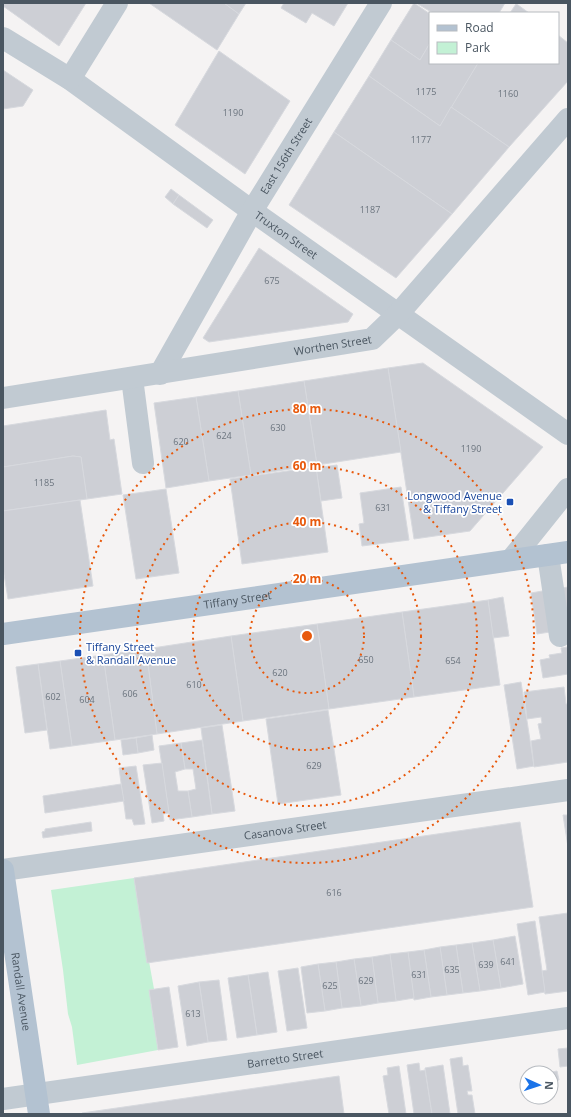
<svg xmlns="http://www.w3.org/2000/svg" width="571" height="1117" viewBox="0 0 571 1117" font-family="'Open Sans',sans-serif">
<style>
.green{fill:#c3f1d5}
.building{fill:#cdcfd5;stroke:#d7d9de}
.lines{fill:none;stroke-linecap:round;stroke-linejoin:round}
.minor{stroke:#c1cad2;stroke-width:22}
.major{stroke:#b3c2d1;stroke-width:22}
.ring{fill:none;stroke:#e8590c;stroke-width:2;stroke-dasharray:2 4}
.transit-dot{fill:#1a4fb4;stroke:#fff;stroke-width:1.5}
.labels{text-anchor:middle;stroke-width:3.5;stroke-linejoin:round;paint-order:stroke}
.number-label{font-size:9px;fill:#6b747e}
.street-label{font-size:11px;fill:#4a5661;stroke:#fff}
.transit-label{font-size:11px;fill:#164399;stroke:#fff;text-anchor:end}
.centre{fill:#e8590c;stroke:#fff;stroke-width:2}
.ring-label{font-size:12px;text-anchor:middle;font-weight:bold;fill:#e8590c;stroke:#fff;stroke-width:3.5;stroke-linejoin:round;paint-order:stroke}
</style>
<rect width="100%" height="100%" fill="#f5f3f3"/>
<!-- green -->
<polygon class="green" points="134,878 154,989 149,990 158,1050 77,1065 72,1027 68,1014 63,970 51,890"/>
<!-- building -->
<g class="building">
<polygon points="3,3 86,3 59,46 3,6"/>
<polygon points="149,3 224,3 239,14 217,50"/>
<polygon points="224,3 246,3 239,14"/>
<polygon points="284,3 348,3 334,26 312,13 306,23 281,8"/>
<polygon points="414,3 430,14 430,43 420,60 391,40"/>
<polygon points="416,3 505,3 499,13 433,13"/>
<polygon points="516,4 518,5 529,13 510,13"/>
<polygon points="558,35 568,43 568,81 509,147 451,107 478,63 558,63"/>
<polygon points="391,40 420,60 430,43 430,63 478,63 440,126 369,76"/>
<polygon points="219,51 290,101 245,174 175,125"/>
<polygon points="3,70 33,90 23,106 3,109"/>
<polygon points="369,76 440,126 451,107 509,147 452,214 334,132"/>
<polygon points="334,132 452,214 396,278 289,205"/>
<polygon points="171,189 179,195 173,204 165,197"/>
<polygon points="179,195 213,220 207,228 173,204"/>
<polygon points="259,248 353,314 348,322 209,342 203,338"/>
<polygon points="423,363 543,447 470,531 414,539 388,368"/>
<polygon points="388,368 401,452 317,465 304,381"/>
<polygon points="304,381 317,465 251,475 238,391"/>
<polygon points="238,391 251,475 209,481 196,397"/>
<polygon points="196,397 209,481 166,488 154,403"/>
<polygon points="106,410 110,440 114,439 122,494 87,499 81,457 73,456 3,467 3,426"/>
<polygon points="73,456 81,457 87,499 3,511 3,467"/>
<polygon points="337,465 342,498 321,501 316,468"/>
<polygon points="316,467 328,552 242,564 230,479"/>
<polygon points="401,487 409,540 362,546 359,524 364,523 360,493"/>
<polygon points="166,489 179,573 136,579 123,495"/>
<polygon points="80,500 93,586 8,599 3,568 3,511"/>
<polygon points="568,587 568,610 561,612 557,589"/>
<polygon points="548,590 550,632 537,634 531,593"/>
<polygon points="503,597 509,636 493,638 488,600"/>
<polygon points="488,600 500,685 414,697 402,612"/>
<polygon points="402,612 414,697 329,709 317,624"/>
<polygon points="317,624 329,709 243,721 231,636"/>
<polygon points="231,636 243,721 157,734 146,649"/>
<polygon points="568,647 568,674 543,678 540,660 550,658 549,655 562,653 561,648"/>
<polygon points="146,649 157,734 115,740 103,655"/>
<polygon points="103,655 115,740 72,746 60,661"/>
<polygon points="60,661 72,746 50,749 38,664"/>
<polygon points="38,664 47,730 25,733 16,667"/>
<polygon points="521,682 534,766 517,769 504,685"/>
<polygon points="564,687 566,704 568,704 568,762 534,767 531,741 541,739 538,724 542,723 541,717 527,719 524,692"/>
<polygon points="328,710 341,795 278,804 266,719"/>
<polygon points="222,725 235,811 212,814 201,728"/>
<polygon points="152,735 154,750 138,753 136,738"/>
<polygon points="136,738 138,753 123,755 121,740"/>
<polygon points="202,740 212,814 192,817 188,791 196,789 193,769 185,769 181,743"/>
<polygon points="181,743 185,769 175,772 178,791 188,791 192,817 170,820 159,746"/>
<polygon points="162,763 169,813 163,814 164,821 152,823 143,765"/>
<polygon points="136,766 145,824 134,825 132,819 126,819 119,768"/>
<polygon points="121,784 124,801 45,813 43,796"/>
<polygon points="563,815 568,815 568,847"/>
<polygon points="91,822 92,831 43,838 42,832 45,831 45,829"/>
<polygon points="520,822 533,907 147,963 134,878"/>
<polygon points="568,913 568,991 545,994 542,971 547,970 539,917"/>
<polygon points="535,921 545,992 528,995 517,924"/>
<polygon points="515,936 523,984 501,988 493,940"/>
<polygon points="493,940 501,988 480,991 472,943"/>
<polygon points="472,943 480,991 463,993 456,945"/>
<polygon points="456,945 463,993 447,995 440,947"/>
<polygon points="440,947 447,995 431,997 424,950"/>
<polygon points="424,950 431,997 414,1000 408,952"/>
<polygon points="408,952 414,998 396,1001 390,954"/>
<polygon points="390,954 396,1001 378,1003 372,957"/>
<polygon points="372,957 378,1003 361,1006 354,959"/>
<polygon points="354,959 361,1006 342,1008 336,962"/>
<polygon points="336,962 342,1008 325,1011 318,964"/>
<polygon points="318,964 325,1011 307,1013 301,967"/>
<polygon points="298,968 307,1028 287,1031 278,971"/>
<polygon points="268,972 277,1032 257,1035 248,975"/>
<polygon points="248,975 257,1035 237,1038 228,978"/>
<polygon points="219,980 227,1040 208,1042 199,982"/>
<polygon points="199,982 208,1042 187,1046 178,986"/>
<polygon points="169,987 178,1047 158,1050 149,990"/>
<polygon points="568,1048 568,1066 560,1067 558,1049"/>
<polygon points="462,1057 463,1066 468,1065 472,1091 467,1091 468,1095 472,1095 475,1114 458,1114 450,1059"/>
<polygon points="419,1063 420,1071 425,1070 432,1114 414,1114 407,1065"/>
<polygon points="443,1065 450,1114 432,1114 425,1068"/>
<polygon points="399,1066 406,1114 389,1114 383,1076 388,1075 387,1068"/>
<polygon points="557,1071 559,1080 551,1082 551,1073 547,1073"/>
<polygon points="339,1076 344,1114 82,1114 82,1113"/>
</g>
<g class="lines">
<!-- minor -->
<g class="minor">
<path id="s1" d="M 3,38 L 70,79 L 252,211 L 568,434"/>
<polyline points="70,79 117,3"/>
<path id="s2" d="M 160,374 L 252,211 L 381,3"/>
<polyline points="132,378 143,463"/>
<path id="s3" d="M 3,398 L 372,339 L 399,313 L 568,119"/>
<polyline points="548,555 560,636"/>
<polyline points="511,560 568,489"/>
<path id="s4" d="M 3,870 L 568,790"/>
<path id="s5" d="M 3,1099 L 568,1018"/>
</g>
<!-- major -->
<g class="major">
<path id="s6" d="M 3,634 L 568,552"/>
<path id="s7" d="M 3,870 L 39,1114"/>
</g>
</g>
<!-- distance rings -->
<g class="ring">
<circle cx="307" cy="636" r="57"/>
<circle cx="307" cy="636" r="114"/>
<circle cx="307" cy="636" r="170"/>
<circle cx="307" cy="636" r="227"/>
</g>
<!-- markers -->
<g class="transit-dot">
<rect x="506" y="498" width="8" height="8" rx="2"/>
<rect x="74" y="649" width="8" height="8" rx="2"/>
</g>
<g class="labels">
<!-- number labels -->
<g class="number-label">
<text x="426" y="95">1175</text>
<text x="508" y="97">1160</text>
<text x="233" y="116">1190</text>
<text x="421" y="143">1177</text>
<text x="370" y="213">1187</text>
<text x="272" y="284">675</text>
<text x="278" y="431">630</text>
<text x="224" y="439">624</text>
<text x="181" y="445">620</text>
<text x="471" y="452">1190</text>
<text x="44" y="486">1185</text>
<text x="383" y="511">631</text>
<text x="366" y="663">650</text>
<text x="453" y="664">654</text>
<text x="280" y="676">620</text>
<text x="194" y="688">610</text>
<text x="130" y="697">606</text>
<text x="53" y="700">602</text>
<text x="87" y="703">604</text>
<text x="314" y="769">629</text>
<text x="334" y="896">616</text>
<text x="508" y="965">641</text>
<text x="486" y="968">639</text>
<text x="452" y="973">635</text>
<text x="419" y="978">631</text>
<text x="366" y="984">629</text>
<text x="330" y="989">625</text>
<text x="193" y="1017">613</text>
</g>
<!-- street labels -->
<g class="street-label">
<text dy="4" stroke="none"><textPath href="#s2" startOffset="252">East 156th Street</textPath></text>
<text dy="4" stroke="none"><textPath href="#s1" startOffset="345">Truxton Street</textPath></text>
<text dy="4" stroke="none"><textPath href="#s3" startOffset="334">Worthen Street</textPath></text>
<text dy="4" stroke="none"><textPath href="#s6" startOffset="237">Tiffany Street</textPath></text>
<text dy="4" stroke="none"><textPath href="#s4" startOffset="285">Casanova Street</textPath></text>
<text dy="4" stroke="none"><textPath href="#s7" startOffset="123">Randall Avenue</textPath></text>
<text dy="4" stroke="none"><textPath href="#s5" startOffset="285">Barretto Street</textPath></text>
</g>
<!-- transit labels -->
<g class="transit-label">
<text x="502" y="500">Longwood Avenue<tspan x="502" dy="13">&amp; Tiffany Street</tspan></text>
<text x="86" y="651" text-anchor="start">Tiffany Street<tspan x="86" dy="13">&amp; Randall Avenue</tspan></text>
</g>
</g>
<circle cx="307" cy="636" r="6" class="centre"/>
<g class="ring-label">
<text x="307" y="413">80 m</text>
<text x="307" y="470">60 m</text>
<text x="307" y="526">40 m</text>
<text x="307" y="583">20 m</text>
</g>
<!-- border -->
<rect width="571" height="1117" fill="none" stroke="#4a5661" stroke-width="8"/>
<!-- legend -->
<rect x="429" y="12" width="130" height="52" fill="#ffffff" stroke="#b7bbc0"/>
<rect x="437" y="25" width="20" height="6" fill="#b3c2d1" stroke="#b7bbc0"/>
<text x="465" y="32" font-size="12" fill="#4a5661">Road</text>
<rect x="437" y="42" width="20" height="12" fill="#c3f1d5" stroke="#b7bbc0"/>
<text x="465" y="52" font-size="12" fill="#4a5661">Park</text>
<!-- north arrow -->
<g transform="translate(539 1085) rotate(93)"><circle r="19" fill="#ffffff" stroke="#b7bbc0"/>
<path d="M0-3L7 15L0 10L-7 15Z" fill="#1a73e8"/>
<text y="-6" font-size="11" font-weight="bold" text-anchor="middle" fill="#4a5661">N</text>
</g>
</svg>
